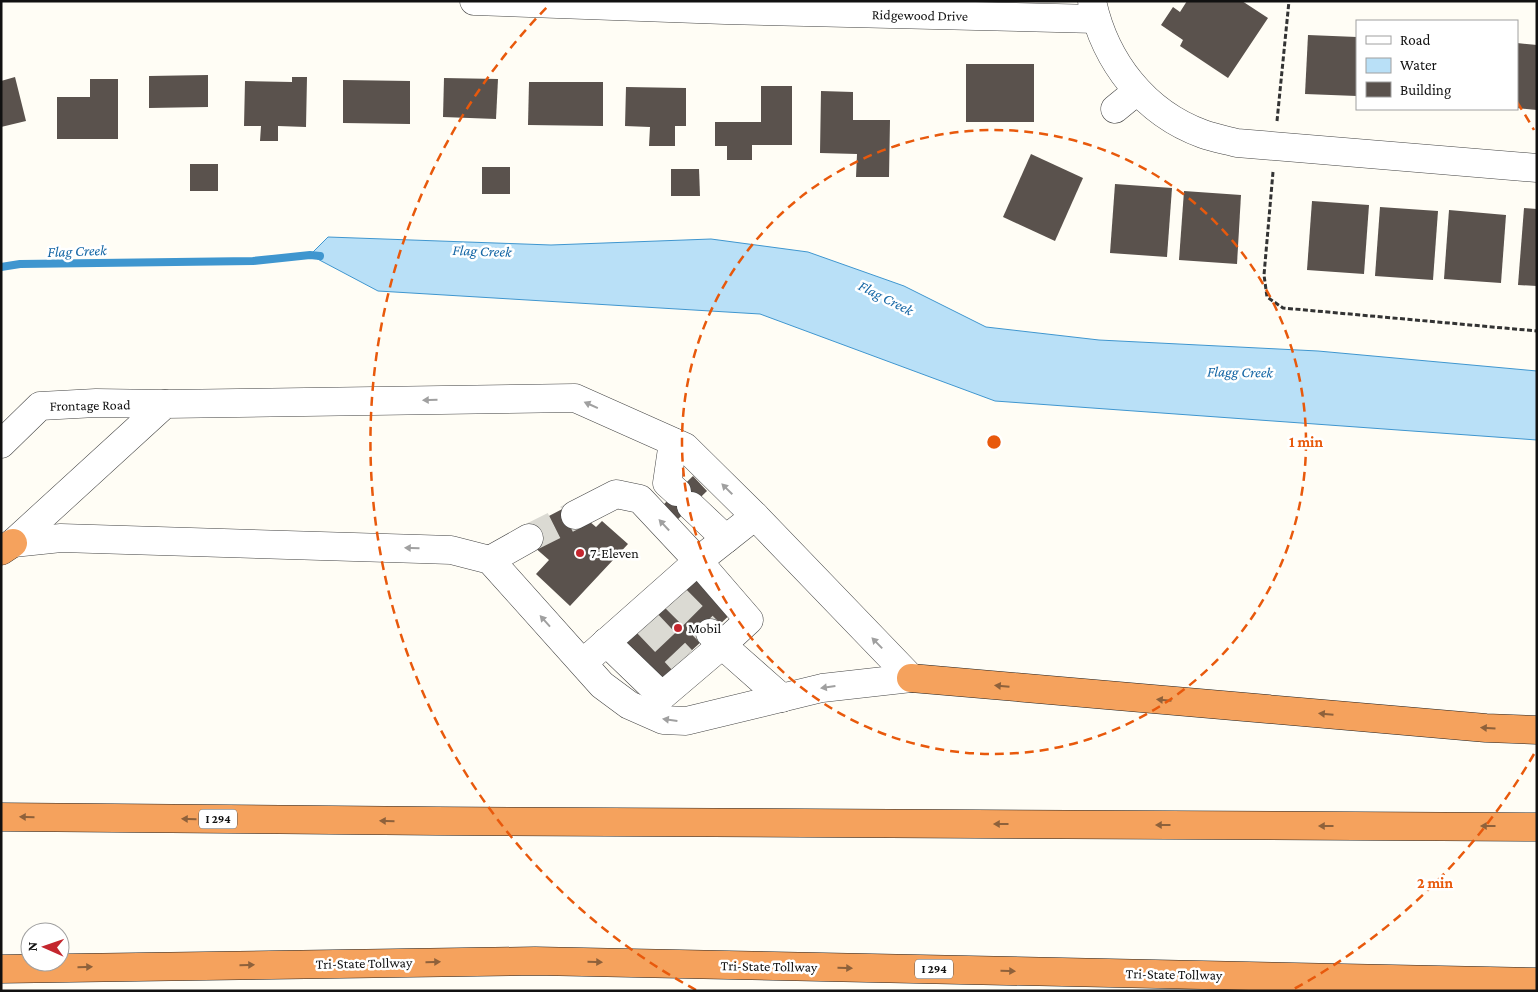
<svg xmlns="http://www.w3.org/2000/svg" width="1538" height="992" viewBox="0 0 1538 992" font-family="'Crimson Pro',serif">
<style>
.water{fill:#b9e0f7;stroke:#3f96cf}
.lines{fill:none;stroke-linecap:round;stroke-linejoin:round}
.stream{stroke:#3f96cf;stroke-width:8}
.building{fill:#5a524d}
.minor-tunnel{stroke:#dbdad3;stroke-width:28;stroke-dasharray:28 14;stroke-linecap:butt}
.minor-casing{stroke:#444;stroke-width:29}
.highway-casing{stroke:#222;stroke-width:29}
.path{stroke:#333;stroke-width:3;stroke-dasharray:5 2.5;stroke-linecap:butt}
.minor{stroke:#fff;stroke-width:28}
.highway{stroke:#f5a25d;stroke-width:28}
.oneway{fill:#a0a0a0}
.oneway2{fill:#8e613b}
.ring{fill:none;stroke:#e8590c;stroke-width:2.5;stroke-dasharray:9 6}
.poi-dot{fill:#c4262e;stroke:#fff;stroke-width:2}
.labels{text-anchor:middle;stroke-width:5;stroke-linejoin:round;paint-order:stroke}
.shield{fill:#fff;stroke:#585858;stroke-width:1}
.shield-label{font-size:12px;font-weight:bold;fill:#111}
.street-label{font-size:14px;fill:#111;stroke:#fff}
.poi-label{font-size:14px;fill:#111;stroke:#fff;text-anchor:start}
.water-label{font-size:15px;font-style:italic;fill:#1768a6;stroke:#fff}
.centre{fill:#e8590c;stroke:#fff;stroke-width:2.5}
.ring-label{font-size:15px;text-anchor:middle;font-weight:bold;fill:#e8590c;stroke:#fff;stroke-width:5;stroke-linejoin:round;paint-order:stroke}
</style>
<rect width="100%" height="100%" fill="#fffdf5"/>
<!-- water -->
<polygon class="water" points="328,237 551,245 711,239 808,252 904,286 986,327 1099,340 1318,351 1537,371 1537,440 995,401 760,314 378,291 310,255"/>
<g class="lines">
<!-- stream -->
<polyline class="stream" points="1,267 20,264 253,261 310,255 320,256"/>
</g>
<!-- building -->
<g class="building">
<polygon points="1187,1 1242,1 1268,18 1228,78 1180,46 1183,40 1161,25 1173,7 1180,12"/>
<polygon points="1308,35 1357,37 1357,96 1305,94"/>
<polygon points="1517,43 1537,45 1537,110 1517,108"/>
<rect x="966" y="64" width="68" height="58"/>
<polygon points="208,75 208,107 149,108 149,76"/>
<polygon points="15,77 26,121 1,127 1,81"/>
<polygon points="292,77 307,77 306,127 278,126 278,141 260,141 261,126 244,126 245,81 292,82"/>
<polygon points="444,78 498,79 496,119 443,117"/>
<polygon points="90,79 118,79 118,139 57,139 57,97 90,97"/>
<polygon points="343,80 410,81 410,124 343,123"/>
<polygon points="529,82 603,82 603,126 528,125"/>
<polygon points="761,86 792,86 792,145 752,145 752,160 727,160 727,146 715,146 715,122 761,122"/>
<polygon points="626,87 686,88 686,126 675,126 675,146 649,146 650,127 625,126"/>
<polygon points="821,91 853,92 853,120 890,120 889,177 856,177 857,154 820,153"/>
<polygon points="1031,154 1083,178 1055,241 1003,217"/>
<rect x="190" y="164" width="28" height="27"/>
<rect x="482" y="167" width="28" height="27"/>
<polygon points="671,169 699,169 700,196 671,196"/>
<polygon points="1115,184 1172,188 1167,257 1110,253"/>
<polygon points="1184,191 1241,195 1237,264 1179,260"/>
<polygon points="1312,201 1369,205 1364,274 1307,270"/>
<polygon points="1380,207 1438,211 1433,280 1375,276"/>
<polygon points="1524,208 1537,209 1537,286 1518,285"/>
<polygon points="1449,210 1506,215 1501,283 1444,279"/>
<polygon points="693,476 707,491 675,522 661,507"/>
<polygon points="570,505 596,527 602,521 628,544 570,606 536,574 549,560 533,546 524,529"/>
<polygon points="698,573 734,611 658,682 623,644"/>
</g>
<g class="lines">
<!-- minor-tunnel -->
<g class="minor-tunnel">
<polyline points="529,538 575,515"/>
<polyline points="673,596 710,633"/>
<polyline points="646,622 682,660"/>
</g>
<defs>
<g id="minor">
<polyline points="474,1 725,10 1096,19"/>
<path d="M 1092,1 C 1105,62 1145,113 1203,134 C 1214,138 1226,140 1237,143 L 1537,168"/>
<polyline points="1115,109 1137,91"/>
<polyline points="673,442 667,483 677,492"/>
<polyline points="1,444 40,406 96,403 165,404"/>
<polyline points="691,506 726,539"/>
<polyline points="575,515 616,494 640,499 698,561 749,620 722,645 710,633"/>
<polyline points="13,543 165,404 575,398 685,447 755,516 911,678"/>
<polyline points="13,543 61,538 420,549 451,550 490,560 602,685 629,705 663,720 686,721 822,688 911,678"/>
<polyline points="490,560 529,538"/>
<polyline points="606,642 662,696 722,645 782,698"/>
<polyline points="593,654 698,561 755,516"/>
</g>
<g id="highway">
<polyline points="1,551 13,543"/>
<polyline points="911,678 1486,728 1537,730"/>
<polyline points="1,817 436,821 1537,827"/>
<polyline points="1,969 535,961 1537,982"/>
</g>
</defs>
<!-- minor casing -->
<use href="#minor" class="minor-casing"/>
<!-- highway casing -->
<use href="#highway" class="highway-casing"/>
<!-- path -->
<g class="path">
<polyline points="1277,121 1289,1"/>
<polyline points="1273,172 1264,275 1267,297 1283,308 1537,331"/>
</g>
<!-- minor -->
<use href="#minor" class="minor"/>
<!-- highway -->
<use href="#highway" class="highway"/>
</g>
<!-- one-way arrows -->
<defs><path id="oneway-solid" d="M-6-.8H1V-3.2L6.5 0L1 3.2V.8H-6Z" transform="scale(1.25)"/></defs>
<g class="oneway">
<use href="#oneway-solid" transform="translate(430 400) rotate(179)"/>
<use href="#oneway-solid" transform="translate(591 405) rotate(-156)"/>
<use href="#oneway-solid" transform="translate(727 489) rotate(-135)"/>
<use href="#oneway-solid" transform="translate(664 525) rotate(-133)"/>
<use href="#oneway-solid" transform="translate(412 548) rotate(-178)"/>
<use href="#oneway-solid" transform="translate(545 621) rotate(-132)"/>
<use href="#oneway-solid" transform="translate(877 643) rotate(-134)"/>
<use href="#oneway-solid" transform="translate(828 687) rotate(172)"/>
<use href="#oneway-solid" transform="translate(670 720) rotate(-172)"/>
</g>
<g class="oneway2">
<use href="#oneway-solid" transform="translate(1002 686) rotate(-175)"/>
<use href="#oneway-solid" transform="translate(1164 700) rotate(-175)"/>
<use href="#oneway-solid" transform="translate(1326 714) rotate(-175)"/>
<use href="#oneway-solid" transform="translate(1488 728) rotate(-177)"/>
<use href="#oneway-solid" transform="translate(27 817) rotate(-179)"/>
<use href="#oneway-solid" transform="translate(189 819) rotate(-179)"/>
<use href="#oneway-solid" transform="translate(387 821) rotate(-179)"/>
<use href="#oneway-solid" transform="translate(1001 824) rotate(-180)"/>
<use href="#oneway-solid" transform="translate(1163 825) rotate(-180)"/>
<use href="#oneway-solid" transform="translate(1326 826) rotate(-180)"/>
<use href="#oneway-solid" transform="translate(1488 826) rotate(-180)"/>
<use href="#oneway-solid" transform="translate(433 962) rotate(-1)"/>
<use href="#oneway-solid" transform="translate(595 962) rotate(1)"/>
<use href="#oneway-solid" transform="translate(247 965) rotate(-1)"/>
<use href="#oneway-solid" transform="translate(85 967) rotate(-1)"/>
<use href="#oneway-solid" transform="translate(845 968) rotate(1)"/>
<use href="#oneway-solid" transform="translate(1008 971) rotate(1)"/>
</g>
<!-- distance rings -->
<g class="ring">
<circle cx="994" cy="442" r="312"/>
<path d="M1534 754A624 624 0 0 1 1292 990M696 990A624 624 0 0 1 549 5M1517 102A624 624 0 0 1 1534 130"/>
</g>
<!-- markers -->
<g class="poi-dot">
<circle cx="580" cy="553" r="5"/>
<circle cx="678" cy="628" r="5"/>
</g>
<g class="labels">
<!-- shield labels -->
<g class="shield">
<rect x="199" y="809.5" width="38" height="19" rx="4"/>
<rect x="915" y="959.5" width="38" height="19" rx="4"/>
</g>
<g class="shield-label">
<text x="218" y="823">I 294</text>
<text x="934" y="973">I 294</text>
</g>
<!-- street labels -->
<g class="street-label">
<text transform="translate(920 15) rotate(1)" y="5">Ridgewood Drive</text>
<text transform="translate(90 405) rotate(-1)" y="5">Frontage Road</text>
<text transform="translate(364 963) rotate(-1)" y="5">Tri-State Tollway</text>
<text transform="translate(769 966) rotate(1)" y="5">Tri-State Tollway</text>
<text transform="translate(1174 974) rotate(1)" y="5">Tri-State Tollway</text>
</g>
<!-- poi labels -->
<g class="poi-label">
<text x="590" y="558">7-Eleven</text>
<text x="688" y="633">Mobil</text>
</g>
<!-- water labels -->
<g class="water-label">
<text transform="translate(77 251) rotate(-2)" y="5">Flag Creek</text>
<text transform="translate(482 251) rotate(2)" y="5">Flag Creek</text>
<text transform="translate(886 298) rotate(27)" y="5">Flag Creek</text>
<text transform="translate(1240 372) rotate(1)" y="5">Flagg Creek</text>
</g>
</g>
<circle cx="994" cy="442" r="8" class="centre"/>
<g class="ring-label">
<text x="1306" y="447">1 min</text>
<text x="1435" y="888">2 min</text>
</g>
<!-- border -->
<rect width="1538" height="992" fill="none" stroke="#111111" stroke-width="5"/>
<!-- legend -->
<rect x="1356" y="20" width="162" height="90" fill="#ffffff" stroke="#a0a0a0"/>
<rect x="1366" y="36" width="25" height="8" fill="#ffffff" stroke="#a0a0a0"/>
<text x="1400" y="45" font-size="15" fill="#111111">Road</text>
<rect x="1366" y="58" width="25" height="15" fill="#b9e0f7" stroke="#a0a0a0"/>
<text x="1400" y="70" font-size="15" fill="#111111">Water</text>
<rect x="1366" y="82" width="25" height="15" fill="#5a524d" stroke="#a0a0a0"/>
<text x="1400" y="95" font-size="15" fill="#111111">Building</text>
<!-- north arrow -->
<g transform="translate(45 947) rotate(272)"><circle r="24" fill="#ffffff" stroke="#a0a0a0"/>
<path d="M0-4L9 19L0 12L-9 19Z" fill="#c4262e"/>
<text y="-8" font-size="14" font-weight="bold" text-anchor="middle" fill="#111111">N</text>
</g>
</svg>
